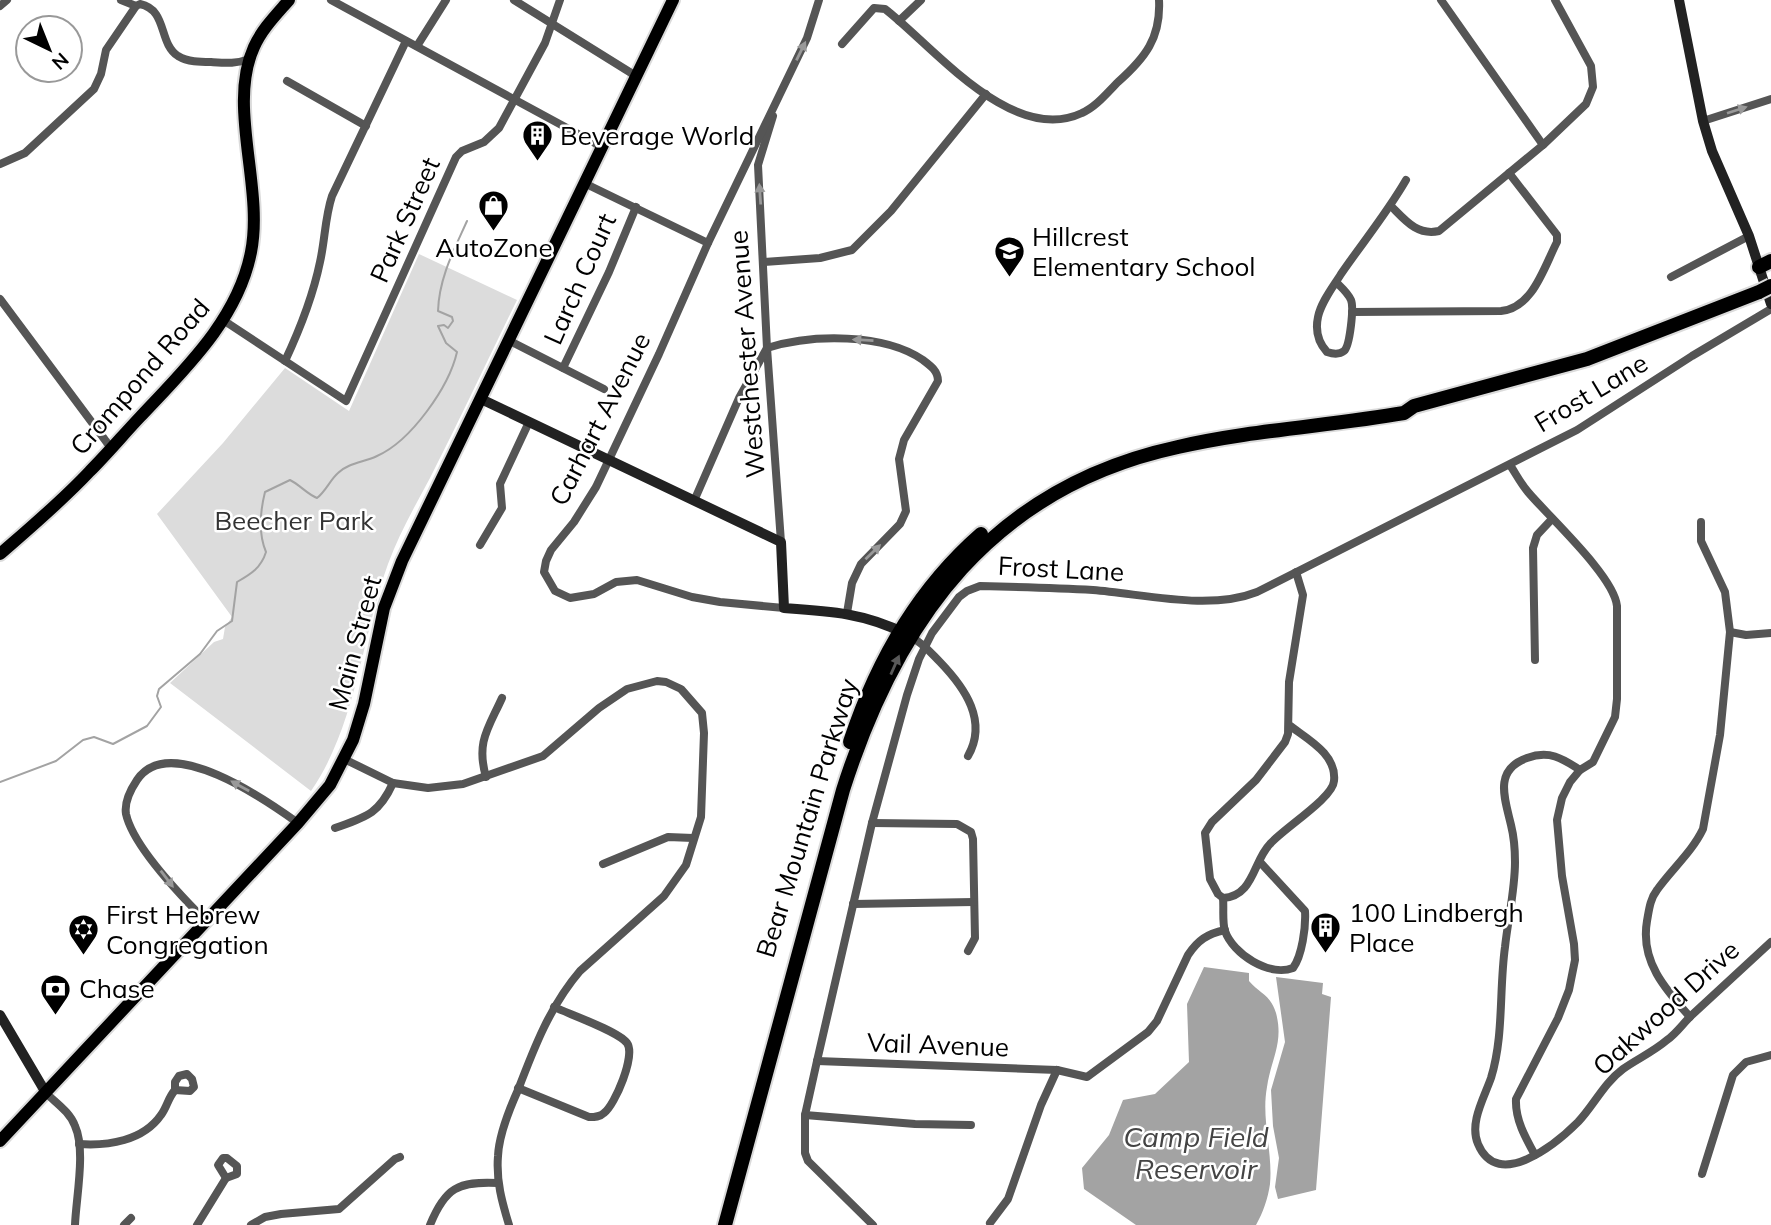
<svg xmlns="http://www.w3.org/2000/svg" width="1771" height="1225" viewBox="0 0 1771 1225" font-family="Mulish,sans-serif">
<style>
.green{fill:#dcdcdc}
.water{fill:#a3a3a3}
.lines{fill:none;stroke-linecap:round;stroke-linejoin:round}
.stream{stroke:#a3a3a3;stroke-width:2}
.primary-casing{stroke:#dbdbdb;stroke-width:16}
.highway-casing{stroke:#dbdbdb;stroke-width:18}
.street{stroke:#555;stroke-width:8}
.secondary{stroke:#222;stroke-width:10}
.primary{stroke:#000;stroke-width:12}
.highway{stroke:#000;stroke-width:14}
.highway-bridge-casing{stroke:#dbdbdb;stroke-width:18;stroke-linecap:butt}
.highway-bridge{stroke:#000;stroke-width:14}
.oneway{fill:#999}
.oneway2{fill:#595959}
.labels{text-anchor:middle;stroke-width:5;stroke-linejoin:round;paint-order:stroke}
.poi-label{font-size:26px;fill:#000;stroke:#fff;text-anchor:start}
.street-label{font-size:26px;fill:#000;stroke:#fff}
.park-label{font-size:26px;fill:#333;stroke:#fff}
.water-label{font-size:28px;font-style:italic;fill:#444;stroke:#fff}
</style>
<rect width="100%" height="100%" fill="#fff"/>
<!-- green -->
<path class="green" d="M 419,254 L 517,300 C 488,359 460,419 430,478 C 415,506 399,534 388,564 C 361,639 357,724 311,791 L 170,683 L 214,642 L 223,639 L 225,627 L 232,617 L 157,514 L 223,443 L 285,368 L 349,411 Z"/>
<!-- water -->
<g class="water">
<path d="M 1204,967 L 1249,973 L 1249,981 C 1260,994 1270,994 1276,1013 C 1284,1043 1271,1059 1267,1087 C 1261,1119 1273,1152 1270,1184 C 1268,1198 1263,1213 1256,1225 L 1136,1225 L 1084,1189 L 1082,1168 L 1109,1135 L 1123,1100 L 1155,1094 L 1189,1062 L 1187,1004 Z"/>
<polygon points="1276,977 1323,983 1322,994 1331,997 1316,1190 1278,1199 1275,1187 1279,1158 1273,1126 1271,1090 1285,1042"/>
</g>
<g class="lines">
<!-- stream -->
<path class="stream" d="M 0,782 L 56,761 L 83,740 L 94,737 L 113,744 L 147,726 L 161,707 L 157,696 L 159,689 L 200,654 L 217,631 L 232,621 L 237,582 C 251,574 261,568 266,552 C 258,533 260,512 265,492 L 290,480 C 300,485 307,494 317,498 C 326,491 330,480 338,473 C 348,463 365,462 377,456 C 411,441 449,387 457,352 L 446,343 L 438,326 L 444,325 L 448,328 L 453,321 L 452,317 L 438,311 C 439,278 454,250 467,221"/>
<defs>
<g id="primary">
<path d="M 0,554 C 31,527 62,501 90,471 C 107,454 123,435 140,417 C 185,369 238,319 251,252 C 264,187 227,106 254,47 C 262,29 276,15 289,0"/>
<polyline points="0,1141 298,823 330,785 353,740 364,704 384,608 402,561 673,0"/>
</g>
<g id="highway">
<polyline points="1759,267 1771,261"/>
<path d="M 850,742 C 876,663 918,589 981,534"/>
<path d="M 725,1225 L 843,790 C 898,617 993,487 1178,447 C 1252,430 1329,426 1404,413 L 1414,406 L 1587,359 L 1759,292"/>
</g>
</defs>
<!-- primary casing -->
<use href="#primary" class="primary-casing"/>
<!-- highway casing -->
<use href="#highway" class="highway-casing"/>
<!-- street -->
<g class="street">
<path d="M 121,0 L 136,6 L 140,4 C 168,10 158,43 178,56 C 188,62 200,62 211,62 C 226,63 236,64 250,59"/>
<polyline points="331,0 602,147"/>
<polyline points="514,0 636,76"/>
<polyline points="1441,0 1543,145"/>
<polyline points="0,6 7,0"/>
<polyline points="899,21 921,0"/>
<path d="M 842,44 L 874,8 L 885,9 C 933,46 1012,146 1082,113 C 1096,107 1107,93 1118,82 C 1145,58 1161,38 1159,0"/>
<polyline points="417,46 446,0"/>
<polyline points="287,81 366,126"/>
<polyline points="773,116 758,165 767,348 781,542"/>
<polyline points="1703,121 1771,99"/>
<polyline points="0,164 25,153 94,89 101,74 106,50 136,6"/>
<polyline points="584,183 708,243"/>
<path d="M 1391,206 C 1405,220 1417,236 1439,231 L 1543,145 L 1586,104 L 1593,87 L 1591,66 L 1555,0"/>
<polyline points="764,262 820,258 852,250 891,211 986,94"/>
<polyline points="1671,277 1749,236"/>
<path d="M 1336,282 C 1341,287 1348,293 1351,300 C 1354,307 1350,346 1344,351 C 1339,355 1333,354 1327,352 C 1318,342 1315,331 1318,317 C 1321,302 1333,287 1341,274 C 1363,242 1387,213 1406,180"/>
<polyline points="0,299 111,448"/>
<path d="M 1352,312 L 1501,311 C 1533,308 1544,267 1557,242 L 1557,235 L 1509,173"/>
<polyline points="223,320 346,401 456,157 462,151 484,142 499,128 545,43 560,0"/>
<polyline points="508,340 604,389"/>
<path d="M 285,361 C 300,329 313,296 320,262 C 325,240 325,217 332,196 L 406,41"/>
<polyline points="563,368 609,272 636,207"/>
<path d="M 1510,465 C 1516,474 1521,484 1528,492 C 1549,517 1614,576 1617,606 L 1617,699 L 1615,717 L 1593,762 L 1580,770 L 1570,782 L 1562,798 L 1557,820 L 1562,876 L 1574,944 L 1575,960 L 1569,990 L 1558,1018 L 1516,1099 C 1515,1119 1525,1137 1535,1155"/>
<path d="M 694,501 L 739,398 L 767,348 C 812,334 884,333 923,360 C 931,366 938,371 938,381 L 904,440 L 899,459 L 906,511 L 900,524 L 861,564 L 852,583 L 847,613"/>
<polyline points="480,545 502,508 500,484 529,422"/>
<polyline points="784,608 720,602 692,597 637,580 616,582 594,594 570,598 555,591 544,572 546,561 551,550 574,522 596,487 659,354 708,243 807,38 819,0"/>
<polyline points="1730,632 1746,635 1771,633"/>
<path d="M 911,637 C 923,643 931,653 940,662 C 965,688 988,721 968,756"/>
<polyline points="1535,660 1533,548 1537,535 1552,519"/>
<path d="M 1289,725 C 1307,739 1337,754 1334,781 C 1333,798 1284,828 1270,844 C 1253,861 1254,896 1223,898 L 1218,894 L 1210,879 L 1205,833 L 1212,822 L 1256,780 L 1285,742 L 1288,734 L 1289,682 L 1303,595 L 1296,572"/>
<path d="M 344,759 L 393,783 L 428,788 L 463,784 L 543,756 L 599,708 L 627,689 L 657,681 L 666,682 L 681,689 L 702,713 L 704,733 L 701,817 L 686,865 L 664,896 L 580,971 C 550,1006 534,1048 518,1090 C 509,1110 499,1134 498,1156 C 496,1181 502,1202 509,1225"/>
<path d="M 1580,770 C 1562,758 1549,750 1527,758 C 1493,770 1505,799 1511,825 C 1514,837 1515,850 1515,862 C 1515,890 1508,919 1505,947 C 1499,990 1504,1036 1491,1078 C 1484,1098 1469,1123 1478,1144 C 1498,1192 1557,1143 1578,1122 C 1594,1105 1604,1083 1623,1069 C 1637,1059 1653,1052 1667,1040 C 1677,1033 1684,1022 1693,1014 C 1719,990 1745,966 1771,942"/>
<path d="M 486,777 C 476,742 488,729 502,698"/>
<polyline points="872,823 957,824 971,832 973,839 975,938 968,951"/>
<path d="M 335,828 C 366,817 379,814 393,783"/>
<polyline points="603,864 668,837 693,838"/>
<path d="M 1223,898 C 1224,908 1222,922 1225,931 C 1233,954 1269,977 1293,968 C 1302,956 1306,927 1305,911 L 1260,862"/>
<polyline points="853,904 974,902"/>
<path d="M 206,921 C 183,898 133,846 126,814 C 124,802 131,789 137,780 C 169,732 266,800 298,823"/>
<path d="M 1690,1017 C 1665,989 1640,961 1647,921 C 1649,910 1650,899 1657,890 C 1672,869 1692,852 1703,829 L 1720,735 L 1730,632 L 1725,592 L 1701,541 L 1701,522"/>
<path d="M 817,1061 L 1057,1070 L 1087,1077 L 1148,1032 L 1157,1021 L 1188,955 C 1198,940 1207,934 1225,930"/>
<polygon points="187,1074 192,1079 194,1087 190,1091 175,1090 175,1082 179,1076"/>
<path d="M 518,1088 L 589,1117 C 595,1117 600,1117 604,1113 C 615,1105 636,1055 627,1043 C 618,1031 569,1014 554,1007"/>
<path d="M 46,1093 C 56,1103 70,1112 75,1126 C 86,1150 76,1198 75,1225"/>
<polyline points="805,1115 915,1124 971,1125"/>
<path d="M 79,1144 C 108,1146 143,1141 161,1115 C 167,1107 168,1098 175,1090"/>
<polygon points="223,1158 227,1158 237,1166 237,1174 226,1178 218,1165"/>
<polyline points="1702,1174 1733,1075 1746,1062 1771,1055"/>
<polyline points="990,1223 1008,1199 1041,1105 1057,1070"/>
<polyline points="124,1225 131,1218"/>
<polyline points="197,1225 226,1178"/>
<polyline points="251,1225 265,1217 281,1214 339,1209 395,1159 400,1157"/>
<path d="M 430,1225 C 445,1188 458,1181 498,1183"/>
<path d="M 873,1225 L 808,1161 L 805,1153 L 805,1115 L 817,1061 L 872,823 L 907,695 L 919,659 L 932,633 L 959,597 L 967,591 L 980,586 C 1018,587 1055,588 1093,590 C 1144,594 1209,611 1257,592 L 1577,430 L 1692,356 L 1771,309"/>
</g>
<!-- secondary -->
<g class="secondary">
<polyline points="1679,0 1703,121 1712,151 1749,236 1771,304"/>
<path d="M 481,399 L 781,542 L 784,608 C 829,611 865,613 906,634"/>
<polyline points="0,1015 46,1093"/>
</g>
<!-- primary -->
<use href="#primary" class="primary"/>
<!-- highway -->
<use href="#highway" class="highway"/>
<defs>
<polyline id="highway-bridge" points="1759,292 1771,286"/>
</defs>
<!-- highway-bridge casing -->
<use href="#highway-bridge" class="highway-bridge-casing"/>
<!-- highway-bridge -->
<use href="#highway-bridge" class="highway-bridge"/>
</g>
<!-- one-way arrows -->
<defs><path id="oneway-solid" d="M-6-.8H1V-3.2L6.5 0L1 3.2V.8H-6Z" transform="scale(1.75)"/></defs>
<g class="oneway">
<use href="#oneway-solid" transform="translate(801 51) rotate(-64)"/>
<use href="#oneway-solid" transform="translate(1737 110) rotate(-18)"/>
<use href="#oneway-solid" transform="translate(760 194) rotate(-94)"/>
<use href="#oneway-solid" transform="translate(863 340) rotate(-177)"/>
<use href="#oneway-solid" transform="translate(873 552) rotate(-44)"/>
<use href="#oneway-solid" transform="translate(240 786) rotate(-151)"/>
<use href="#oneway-solid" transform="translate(167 879) rotate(53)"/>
</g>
<use class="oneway2" href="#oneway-solid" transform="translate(895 665) rotate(-66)"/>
<!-- icons -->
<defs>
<symbol id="building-pin" viewBox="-11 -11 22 30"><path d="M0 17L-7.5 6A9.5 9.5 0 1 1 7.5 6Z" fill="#000" stroke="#fff"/><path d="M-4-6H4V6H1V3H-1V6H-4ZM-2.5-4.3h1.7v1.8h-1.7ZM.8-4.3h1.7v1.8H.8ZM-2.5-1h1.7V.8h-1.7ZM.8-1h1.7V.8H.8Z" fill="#fff"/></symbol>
<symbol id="shop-pin" viewBox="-11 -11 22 30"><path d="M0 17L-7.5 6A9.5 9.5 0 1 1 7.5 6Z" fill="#000" stroke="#fff"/><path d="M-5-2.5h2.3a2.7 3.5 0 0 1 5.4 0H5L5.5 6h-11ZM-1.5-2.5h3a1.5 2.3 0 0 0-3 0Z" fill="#fff"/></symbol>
<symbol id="school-pin" viewBox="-11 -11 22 30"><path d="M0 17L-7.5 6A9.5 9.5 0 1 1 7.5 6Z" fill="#000" stroke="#fff"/><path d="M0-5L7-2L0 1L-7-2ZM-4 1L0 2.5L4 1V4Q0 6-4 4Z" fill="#fff"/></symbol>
<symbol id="synagogue-pin" viewBox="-11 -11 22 30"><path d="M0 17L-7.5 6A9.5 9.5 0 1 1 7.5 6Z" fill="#000" stroke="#fff"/><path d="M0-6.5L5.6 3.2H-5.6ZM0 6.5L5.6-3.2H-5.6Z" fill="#fff"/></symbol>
<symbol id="bank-pin" viewBox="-11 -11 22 30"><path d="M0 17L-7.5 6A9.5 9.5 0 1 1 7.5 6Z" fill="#000" stroke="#fff"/><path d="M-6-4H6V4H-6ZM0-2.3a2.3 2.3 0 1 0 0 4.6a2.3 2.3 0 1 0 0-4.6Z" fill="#fff"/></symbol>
</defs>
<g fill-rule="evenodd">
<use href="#building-pin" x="520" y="118" width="35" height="47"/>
<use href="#shop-pin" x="476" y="188" width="35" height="47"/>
<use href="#school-pin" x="992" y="234" width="35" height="47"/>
<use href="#building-pin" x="1308" y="910" width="35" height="47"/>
<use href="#synagogue-pin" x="66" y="912" width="35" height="47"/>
<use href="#bank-pin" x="38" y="972" width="35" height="47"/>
</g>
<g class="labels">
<!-- poi labels -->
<g class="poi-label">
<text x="560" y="145">Beverage World</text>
<text x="1032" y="246">Hillcrest<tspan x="1032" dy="30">Elementary School</tspan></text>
<text x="494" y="257" text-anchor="middle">AutoZone</text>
<text x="1349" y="922">100 Lindbergh<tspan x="1349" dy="30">Place</tspan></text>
<text x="106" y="924">First Hebrew<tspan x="106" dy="30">Congregation</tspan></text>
<text x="79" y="998">Chase</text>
</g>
<!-- street labels -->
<g class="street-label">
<text transform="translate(405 220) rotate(-66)" y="9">Park Street</text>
<text transform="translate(580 279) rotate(-66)" y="9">Larch Court</text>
<text transform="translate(747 354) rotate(-94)" y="9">Westchester Avenue</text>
<text transform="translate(140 377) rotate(-49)" y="9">Crompond Road</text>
<text transform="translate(1591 393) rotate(-31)" y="9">Frost Lane</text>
<text transform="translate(600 419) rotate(-63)" y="9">Carhart Avenue</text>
<text transform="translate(1061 569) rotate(3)" y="9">Frost Lane</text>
<text transform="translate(355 643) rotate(-75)" y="9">Main Street</text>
<text transform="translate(807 818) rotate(-73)" y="9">Bear Mountain Parkway</text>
<text transform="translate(1666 1008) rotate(-42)" y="9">Oakwood Drive</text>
<text transform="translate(938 1045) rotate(2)" y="9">Vail Avenue</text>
</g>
<!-- park labels -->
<g class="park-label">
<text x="294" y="530">Beecher Park</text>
</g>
<!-- water labels -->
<g class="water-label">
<text x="1196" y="1147">Camp Field<tspan x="1196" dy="32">Reservoir</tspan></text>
</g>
</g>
<!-- north arrow -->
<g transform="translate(49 49) rotate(137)"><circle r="33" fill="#ffffff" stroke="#999999" stroke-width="2"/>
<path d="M0-5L12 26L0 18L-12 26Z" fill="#000000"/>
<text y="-10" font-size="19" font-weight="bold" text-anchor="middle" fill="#000000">N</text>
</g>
</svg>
